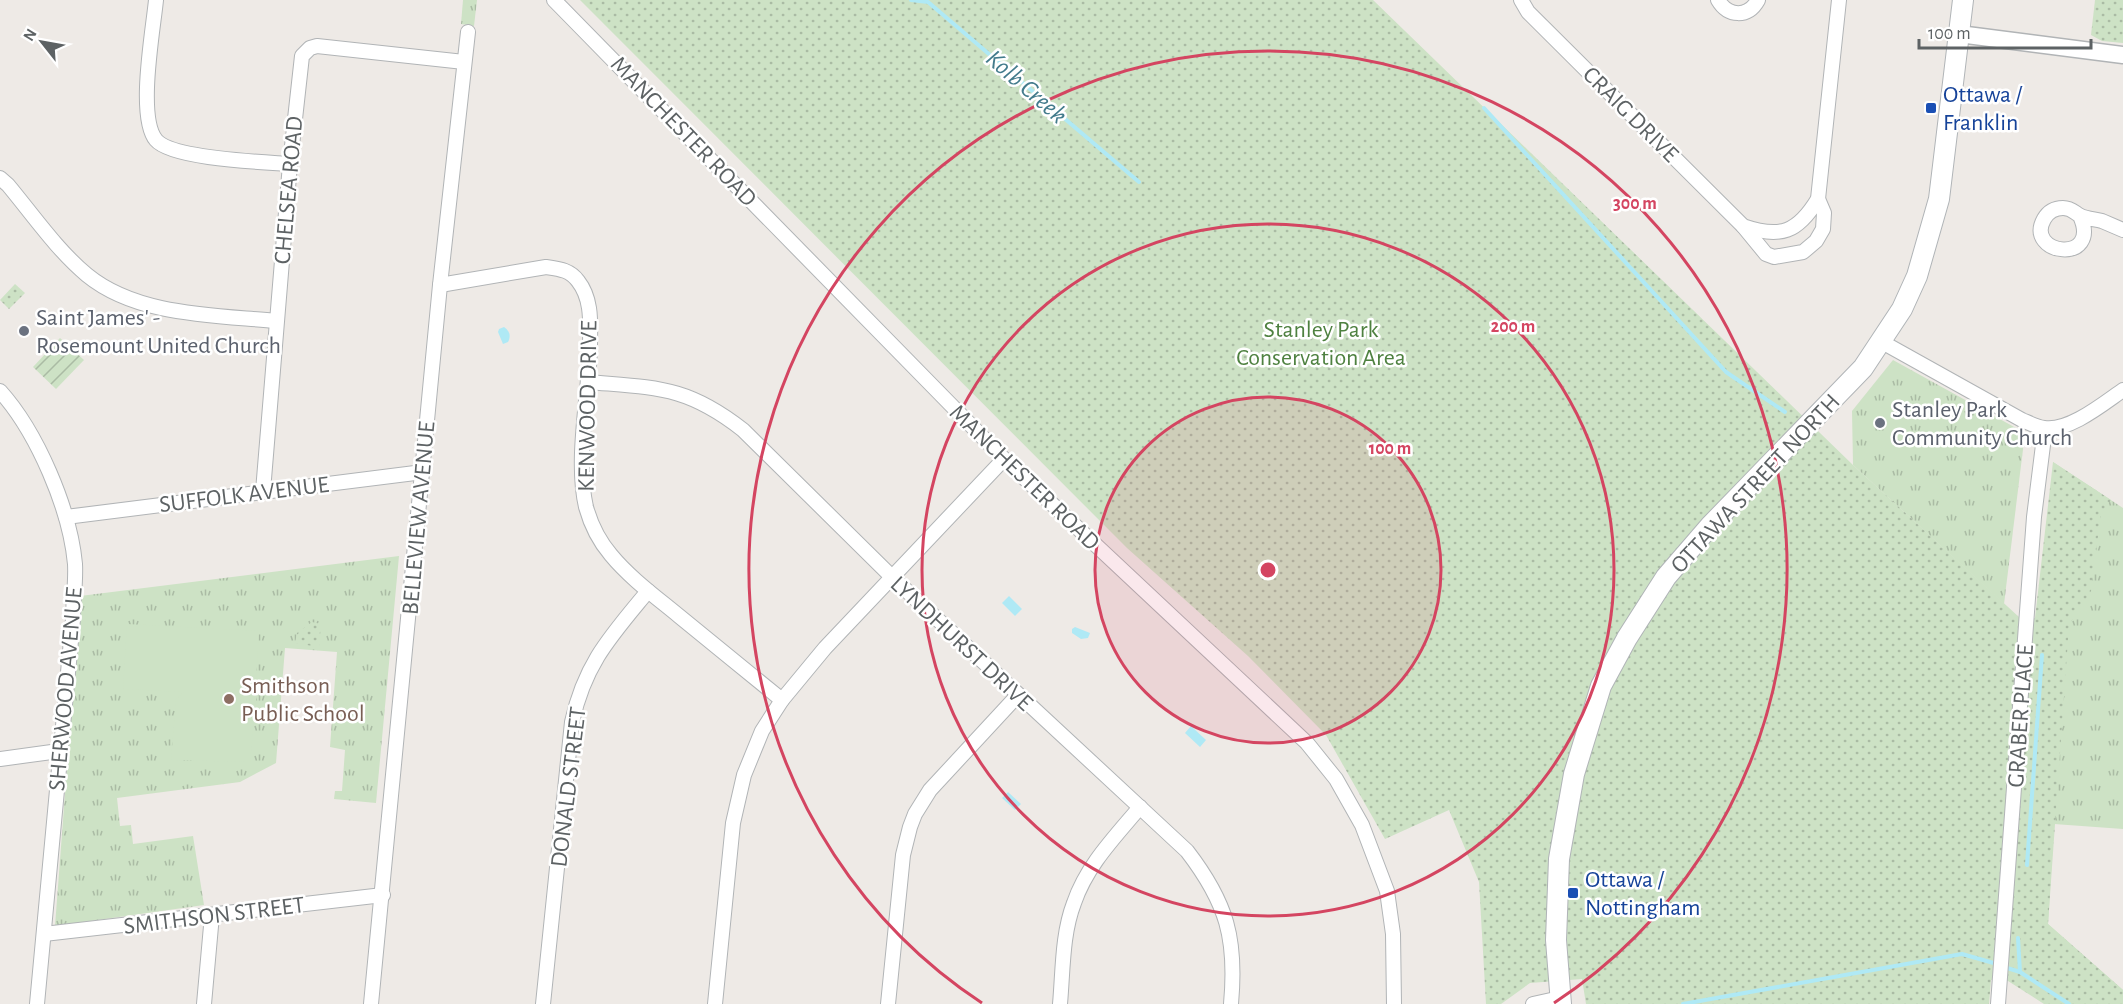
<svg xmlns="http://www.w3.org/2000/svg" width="2123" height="1004" viewBox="0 0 2123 1004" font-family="'Alegreya Sans',sans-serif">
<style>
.grass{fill:url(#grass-tufts)}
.park{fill:url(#park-dots)}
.garden{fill:url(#garden-furrows)}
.pitch{fill:#cde2c5}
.water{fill:#afe9f5}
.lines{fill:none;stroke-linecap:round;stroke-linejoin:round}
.stream{stroke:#afe9f5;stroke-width:4}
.minor-casing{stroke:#b1b4b6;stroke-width:16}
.tertiary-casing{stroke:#b1b4b6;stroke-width:19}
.secondary-casing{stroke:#b0b4b7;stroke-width:22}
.minor{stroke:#fff;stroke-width:14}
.tertiary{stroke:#fff;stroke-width:16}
.secondary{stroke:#fff;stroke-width:20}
.ring{fill:none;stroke:#d44561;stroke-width:3}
.transit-dot{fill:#1a4fb4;stroke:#fff;stroke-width:2}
.worship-dot{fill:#6b7280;stroke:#fff;stroke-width:2}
.education-dot{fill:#8d6e63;stroke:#fff;stroke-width:2}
.labels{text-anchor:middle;stroke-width:5;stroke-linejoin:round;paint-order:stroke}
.transit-label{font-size:24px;fill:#164399;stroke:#fff;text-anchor:start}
.street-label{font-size:24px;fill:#5d6264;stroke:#fff}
.worship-label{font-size:24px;fill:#5b616d;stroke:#fff;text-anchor:start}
.park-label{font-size:24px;fill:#4e8140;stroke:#fff}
.education-label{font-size:24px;fill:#785e54;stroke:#fff;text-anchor:start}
.water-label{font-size:26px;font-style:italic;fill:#437b8c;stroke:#fff}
.centre{fill:#d44561;stroke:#fff;stroke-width:3}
.ring-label{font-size:18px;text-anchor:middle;font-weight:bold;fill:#d44561;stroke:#fff;stroke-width:5;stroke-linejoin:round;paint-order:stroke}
</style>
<defs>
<pattern id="grass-tufts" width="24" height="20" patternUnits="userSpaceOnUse" patternTransform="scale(1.5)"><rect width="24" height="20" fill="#cde2c5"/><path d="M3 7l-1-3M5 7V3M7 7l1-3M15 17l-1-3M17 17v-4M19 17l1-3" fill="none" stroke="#aabba4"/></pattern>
<pattern id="park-dots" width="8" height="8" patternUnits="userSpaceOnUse" patternTransform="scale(1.5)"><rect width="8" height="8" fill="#cde2c5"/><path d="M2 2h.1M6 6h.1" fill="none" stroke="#aabba4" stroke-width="1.8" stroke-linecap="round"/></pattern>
<pattern id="garden-furrows" width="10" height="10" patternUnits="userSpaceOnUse" patternTransform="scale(1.5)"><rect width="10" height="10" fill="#cde2c5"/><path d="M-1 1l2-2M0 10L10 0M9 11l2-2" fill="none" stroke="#aabba4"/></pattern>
</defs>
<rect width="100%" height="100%" fill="#eeeae6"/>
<!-- grass -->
<g class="grass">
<polygon points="463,0 477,0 474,26 461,24"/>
<polygon points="1893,360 2025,433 2004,604 1853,465 1852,411"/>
<polygon points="2053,462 2123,508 2123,829 2054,824 2048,924 2123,990 2123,1004 2044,1004"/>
<polygon points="399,556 376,803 334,799 335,791 342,791 345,750 330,747 337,652 285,648 276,763 240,782 117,798 120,826 131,825 133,844 193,836 204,905 55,926 80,596"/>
</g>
<!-- park -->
<g class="park">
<polygon points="580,0 1373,0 1853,465 2019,617 2035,618 2053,462 2111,500 2101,513 2091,591 2069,625 2048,924 2123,990 2123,1004 2044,1004 2008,981 1991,980 1989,1004 1586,1004 1582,979 1530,983 1501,1004 1486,1004 1479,882 1449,810 1385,839 1326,735 1248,656 1127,548"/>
<polygon points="2095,0 2123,0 2123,43 2102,41 2091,35"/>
<polygon points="15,284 25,293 9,309 0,300"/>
<polygon points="312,622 321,624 319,647 295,643 297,633"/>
</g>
<!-- garden -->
<polygon class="garden" points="60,338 84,360 56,389 33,367"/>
<!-- pitch -->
<polygon class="pitch" points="127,624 259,631 256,682 258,683 250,762 171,760 176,699 184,692 123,689"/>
<!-- water -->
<g class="water">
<path d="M 504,327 C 510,331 511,336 508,342 L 503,344 L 498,332 L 499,329 Z"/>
<polygon points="1009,596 1022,609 1015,616 1002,603"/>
<polygon points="1075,627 1090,633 1088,638 1081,639 1072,633 1072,629"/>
<polygon points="1191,726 1206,740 1200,747 1185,733"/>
<polygon points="1008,792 1021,804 1015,810 1002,798"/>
</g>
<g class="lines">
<!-- stream -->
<g class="stream">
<polyline points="911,0 928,2 1139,182"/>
<polyline points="1484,108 1726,372 1785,412"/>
<polyline points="2027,865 2042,655"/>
<polyline points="2018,938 2020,972"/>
<polyline points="2004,967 2020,972 2069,1004"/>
<polyline points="1683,1004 1962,954 1997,964"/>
</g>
<defs>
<g id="minor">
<path d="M 156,0 C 153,31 137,117 156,140 C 172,159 263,162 290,164"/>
<polyline points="554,0 1004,459 1307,743 1336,779 1362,825 1387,891 1393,934 1394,1004"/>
<path d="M 1521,0 L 1528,12 L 1743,226 C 1781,239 1798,232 1818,199 L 1839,0"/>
<path d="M 1718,0 C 1728,17 1748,18 1758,0"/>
<path d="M 0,178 L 8,185 C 33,215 57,250 87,275 C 137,316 214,315 276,321"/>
<path d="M 2080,216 C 2102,265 2024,255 2044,219 C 2048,212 2055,208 2063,208 C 2071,208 2074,212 2079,215 C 2086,219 2095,219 2102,221 C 2109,224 2116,227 2123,230"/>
<polyline points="1743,226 1766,254 1774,257 1803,252 1816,241 1823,229 1824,213 1818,199"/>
<path d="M 440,285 L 546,267 C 560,269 570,270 578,281 C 593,300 590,325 590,347 C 589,397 575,459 586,507 C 591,525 599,541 611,555 C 630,578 656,597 679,616 C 713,644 748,672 782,700"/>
<path d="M 1882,342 L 2022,420 C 2029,423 2037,427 2044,428 C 2069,432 2104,403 2123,390"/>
<path d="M 589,382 C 657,388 687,386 743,430 L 893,578 L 1187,851 C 1227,903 1237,939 1231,1004"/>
<path d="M 0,391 C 37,432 70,509 75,564 C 76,582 73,601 73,619 L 37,1004"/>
<polyline points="263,491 290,164 302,56 310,48 317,46 464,62"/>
<polyline points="66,517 423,472"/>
<polyline points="0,759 59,751"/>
<polyline points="44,934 383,895"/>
<polyline points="204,1004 212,915"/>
<polyline points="371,1004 440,285 468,32"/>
<path d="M 543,1004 L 572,722 C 585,663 611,636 648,591"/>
<polyline points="715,1004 733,823 744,775 762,731 782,700 825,648 1004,459"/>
<polyline points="888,1004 903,855 910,827 915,814 930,790 1018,695"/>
<path d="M 1060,1004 C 1063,971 1062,934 1074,903 C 1087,865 1115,837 1140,807"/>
<polyline points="1533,1004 1560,998"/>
<polyline points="1998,1004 2034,517 2045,429"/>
</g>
<polyline id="tertiary" points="1959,34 2123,55"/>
<polyline id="secondary" points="1561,1004 1556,940 1559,859 1574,774 1601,686 1627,638 1666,577 1710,526 1863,368 1902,309 1917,276 1939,199 1963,0"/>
</defs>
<!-- minor casing -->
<use href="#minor" class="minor-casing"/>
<!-- tertiary casing -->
<use href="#tertiary" class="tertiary-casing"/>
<!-- secondary casing -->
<use href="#secondary" class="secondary-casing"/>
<!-- minor -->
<use href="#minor" class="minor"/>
<!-- tertiary -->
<use href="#tertiary" class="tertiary"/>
<!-- secondary -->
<use href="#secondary" class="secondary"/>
</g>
<!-- distance rings -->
<circle cx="1268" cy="570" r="173" fill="#d44561" fill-opacity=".12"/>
<g class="ring">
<circle cx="1268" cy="570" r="173"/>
<circle cx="1268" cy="570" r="346"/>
<path d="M982 1003A519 519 0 1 1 1554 1003"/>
</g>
<!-- markers -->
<g class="transit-dot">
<rect x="1925" y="102" width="12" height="12" rx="3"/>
<rect x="1567" y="887" width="12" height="12" rx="3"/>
</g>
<g class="worship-dot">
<circle cx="24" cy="331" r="6"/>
<circle cx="1880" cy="423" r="6"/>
</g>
<circle class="education-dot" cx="229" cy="699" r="6"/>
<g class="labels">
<!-- transit labels -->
<g class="transit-label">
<text x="1943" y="102">Ottawa /<tspan x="1943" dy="28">Franklin</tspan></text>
<text x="1585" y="887">Ottawa /<tspan x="1585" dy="28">Nottingham</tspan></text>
</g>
<!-- street labels -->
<g class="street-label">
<text transform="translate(1631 114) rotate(45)" y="8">CRAIG DRIVE</text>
<text transform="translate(684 131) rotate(46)" y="8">MANCHESTER ROAD</text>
<text transform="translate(288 190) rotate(-85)" y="8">CHELSEA ROAD</text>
<text transform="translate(587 406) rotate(-89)" y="8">KENWOOD DRIVE</text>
<text transform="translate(1025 477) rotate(44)" y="8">MANCHESTER ROAD</text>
<text transform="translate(1755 483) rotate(-47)" y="8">OTTAWA STREET NORTH</text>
<text transform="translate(244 494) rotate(-7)" y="8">SUFFOLK AVENUE</text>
<text transform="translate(418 518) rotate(-85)" y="8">BELLEVIEW AVENUE</text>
<text transform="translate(962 643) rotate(43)" y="8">LYNDHURST DRIVE</text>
<text transform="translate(65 689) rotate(-85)" y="8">SHERWOOD AVENUE</text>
<text transform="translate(2020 716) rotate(-86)" y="8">GRABER PLACE</text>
<text transform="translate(568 787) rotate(-83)" y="8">DONALD STREET</text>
<text transform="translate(214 915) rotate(-7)" y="8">SMITHSON STREET</text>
</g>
<!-- worship labels -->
<g class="worship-label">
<text x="36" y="325">Saint James' -<tspan x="36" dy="28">Rosemount United Church</tspan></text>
<text x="1892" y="417">Stanley Park<tspan x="1892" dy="28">Community Church</tspan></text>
</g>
<!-- park labels -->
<g class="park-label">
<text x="1321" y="337">Stanley Park<tspan x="1321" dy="28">Conservation Area</tspan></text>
</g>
<!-- education labels -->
<g class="education-label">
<text x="241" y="693">Smithson<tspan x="241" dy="28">Public School</tspan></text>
</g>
<!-- water labels -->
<g class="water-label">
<text transform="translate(1027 86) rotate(41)" y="9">Kolb Creek</text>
</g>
</g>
<circle cx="1268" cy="570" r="9" class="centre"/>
<g class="ring-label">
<text x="1635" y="209">300 m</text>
<text x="1513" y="332">200 m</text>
<text x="1390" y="454">100 m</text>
</g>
<!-- north arrow -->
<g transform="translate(42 42) rotate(301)" stroke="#ffffff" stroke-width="4.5" paint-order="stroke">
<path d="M0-4.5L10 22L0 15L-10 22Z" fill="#5d6264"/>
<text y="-9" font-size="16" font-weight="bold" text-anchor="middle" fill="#5d6264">N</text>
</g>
<!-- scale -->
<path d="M1919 39v9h172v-9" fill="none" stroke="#5d6264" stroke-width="3"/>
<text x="1928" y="39" font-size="18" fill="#5d6264" stroke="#ffffff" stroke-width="4.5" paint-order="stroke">100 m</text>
</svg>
